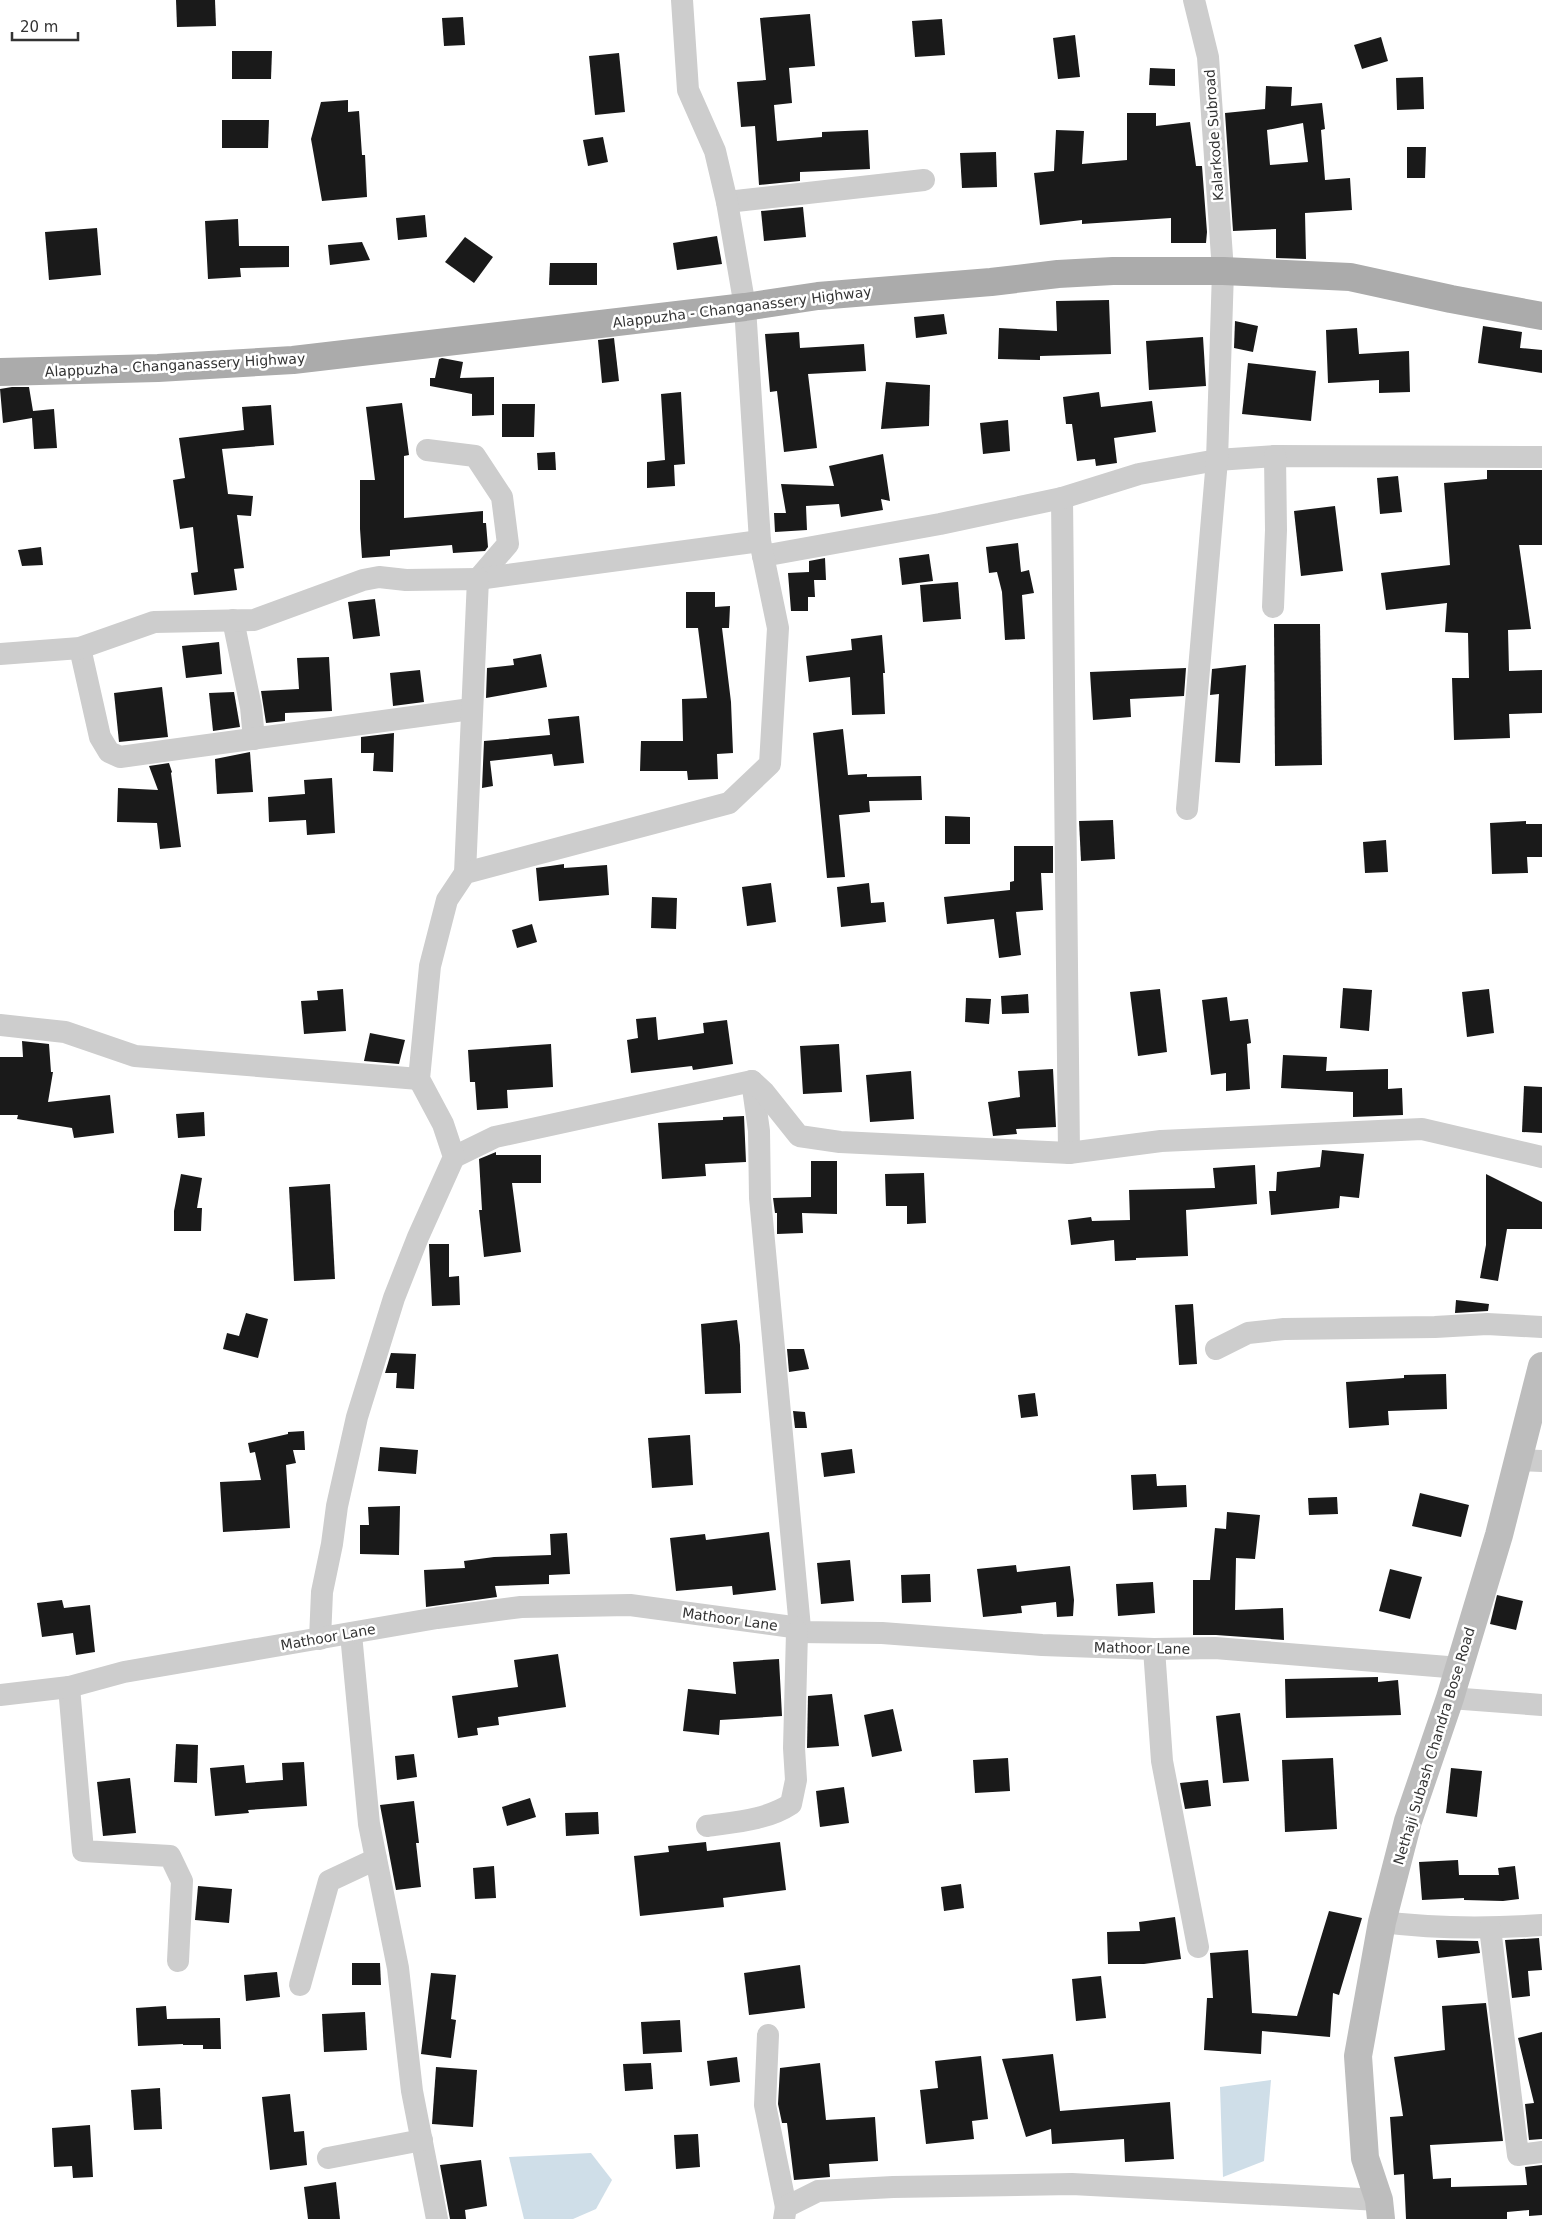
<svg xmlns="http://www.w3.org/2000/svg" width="1542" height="2219" viewBox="0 0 1542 2219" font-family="'DejaVu Sans',sans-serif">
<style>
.water{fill:#cfdee8}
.building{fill:#1a1a1a;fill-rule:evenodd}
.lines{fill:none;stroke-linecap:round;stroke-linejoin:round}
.street{stroke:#cdcdcd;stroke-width:22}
.secondary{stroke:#bdbdbd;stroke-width:28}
.primary{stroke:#ababab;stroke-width:28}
.labels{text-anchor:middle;stroke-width:5;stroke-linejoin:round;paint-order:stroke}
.street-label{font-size:14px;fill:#333;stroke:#fff}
</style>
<rect width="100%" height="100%" fill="#fff"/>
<!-- water -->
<g class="water">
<polygon points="1271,2080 1264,2161 1223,2177 1220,2087"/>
<polygon points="591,2153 612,2180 596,2209 573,2219 524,2219 509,2157"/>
</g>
<!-- building -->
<g class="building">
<polygon points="176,0 215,0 216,26 177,27"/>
<polygon points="810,14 815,66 789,68 792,103 774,105 777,141 822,137 822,132 868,130 870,169 800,172 800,181 759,185 755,126 741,127 737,82 766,80 760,18"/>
<polygon points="463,17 465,45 444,46 442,18"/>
<polygon points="942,19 945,55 915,57 912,21"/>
<polygon points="1075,35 1080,77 1058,79 1053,38"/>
<polygon points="1381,37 1388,61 1362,69 1354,45"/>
<polygon points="232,51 272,51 271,79 232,79"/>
<polygon points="619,53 625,112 595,115 589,56"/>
<polygon points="1150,68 1175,69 1175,86 1149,85"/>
<polygon points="1423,77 1424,109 1397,110 1396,78"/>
<path d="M 1266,86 L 1292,87 L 1291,106 L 1322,103 L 1325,129 L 1321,130 L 1325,180 L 1350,178 L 1352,210 L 1305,213 L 1306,259 L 1276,258 L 1276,229 L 1233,231 L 1225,113 L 1265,109 ZM 1303,123 L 1308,162 L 1270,165 L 1267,130 Z"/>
<polygon points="348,100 348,112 359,111 362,155 365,155 367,197 322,201 311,139 321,102"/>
<polygon points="1127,113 1156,113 1156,126 1190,122 1196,166 1202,166 1207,232 1206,243 1171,243 1171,218 1082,224 1082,220 1040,225 1034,173 1054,171 1056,130 1084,131 1082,164 1127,160"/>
<polygon points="222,120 269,120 268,148 222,148"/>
<polygon points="603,137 608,162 588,166 583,140"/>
<polygon points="1407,147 1426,147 1425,178 1407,178"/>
<polygon points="996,152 997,187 962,188 960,153"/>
<polygon points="803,207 806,237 764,241 761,211"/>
<polygon points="425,215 427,237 398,240 396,218"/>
<polygon points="238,219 239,246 289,246 289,267 240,268 241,277 208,279 205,221"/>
<polygon points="97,228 101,275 49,280 45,232"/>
<polygon points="717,236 722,264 677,270 673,243"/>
<polygon points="465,237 493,257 474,283 445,262"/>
<polygon points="362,242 370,260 330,265 328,245"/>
<polygon points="550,263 597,263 597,285 549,285"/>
<polygon points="1109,300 1111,354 1040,356 1040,360 998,359 999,328 1057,331 1056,301"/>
<polygon points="944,314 947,334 916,338 914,317"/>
<polygon points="1235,321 1258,326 1253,352 1234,348"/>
<polygon points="1483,326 1522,332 1520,348 1542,350 1542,373 1478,363"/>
<polygon points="1357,328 1359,354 1409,351 1410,392 1379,393 1379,380 1328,383 1326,330"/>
<polygon points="799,332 800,348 864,344 866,371 808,374 817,448 784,452 777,391 770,392 765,334"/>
<polygon points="1203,337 1206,386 1149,390 1146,341"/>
<polygon points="614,338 619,381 602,383 598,340"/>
<polygon points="442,358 463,362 460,378 494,377 494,415 472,416 472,394 430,386 430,378 435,378 439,359"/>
<polygon points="1248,363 1316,371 1311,421 1242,414"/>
<polygon points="886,382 930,385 929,426 881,429"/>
<polygon points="12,387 29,387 33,411 54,409 57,448 34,449 32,418 3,423 0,389"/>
<polygon points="681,392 685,464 674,465 675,486 647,488 647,462 665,460 661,394"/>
<polygon points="1099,392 1101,407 1152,401 1156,432 1114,438 1117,463 1096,466 1095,459 1077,461 1072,424 1066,424 1063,397"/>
<polygon points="402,403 409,455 404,456 404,518 483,511 483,523 486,523 488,547 485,551 453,553 452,545 390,550 390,556 362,558 360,529 360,480 375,480 366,407"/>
<polygon points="502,404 535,404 534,437 502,437"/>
<polygon points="271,405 274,445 222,449 228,494 253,496 251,516 237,515 244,568 234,569 237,590 194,595 191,573 198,572 193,527 180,529 173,480 185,478 179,438 244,430 242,407"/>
<polygon points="1008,420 1010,451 983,454 980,423"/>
<polygon points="555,452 556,470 538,470 537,453"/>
<polygon points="883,454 890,501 881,499 883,510 841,517 839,504 806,506 807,530 775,532 774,513 786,513 781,484 834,486 829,466"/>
<polygon points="1487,470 1542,470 1542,545 1519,545 1531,629 1508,630 1509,671 1542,670 1542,713 1509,714 1510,738 1454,740 1452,678 1469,678 1468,633 1445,632 1447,603 1386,610 1381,573 1450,565 1444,483 1487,479"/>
<polygon points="1398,476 1402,512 1380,514 1377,478"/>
<polygon points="1335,506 1343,571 1301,576 1294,511"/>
<polygon points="1018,543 1021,572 1029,570 1034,593 1022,595 1025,639 1005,640 1002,592 997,572 989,573 986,547"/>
<polygon points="41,547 43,565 22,566 18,550"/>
<polygon points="929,554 933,581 902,585 899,558"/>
<polygon points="825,558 826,580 814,580 815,597 808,597 808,611 791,611 788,573 809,572 809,561"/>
<polygon points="958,582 961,619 923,622 920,585"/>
<polygon points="686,592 715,592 715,607 730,606 729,628 722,628 731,702 733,753 717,754 718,779 688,780 687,771 640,771 641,741 683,741 682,699 707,698 698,628 686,628"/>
<polygon points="375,599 380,636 353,639 348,602"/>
<polygon points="1274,624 1320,624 1322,765 1275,766"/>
<polygon points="882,635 885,673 883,673 885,714 852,715 850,677 809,682 806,656 852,650 851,639"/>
<polygon points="219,642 222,674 186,678 182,646"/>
<polygon points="541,654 547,687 486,698 487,668 514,665 513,659"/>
<polygon points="329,657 332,711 285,713 285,721 266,723 261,691 299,689 297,658"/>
<polygon points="1246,665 1240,763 1215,762 1219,694 1210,695 1212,669"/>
<polygon points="1186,668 1184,696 1130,699 1131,717 1093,720 1090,672"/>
<polygon points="420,670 424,702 393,706 390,673"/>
<polygon points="162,687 168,737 119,742 114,693"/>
<polygon points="234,692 240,727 213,731 209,693"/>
<polygon points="579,716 584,763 554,766 552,754 490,761 493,786 482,788 484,741 550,735 548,719"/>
<polygon points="843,729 848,775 867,774 867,777 921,776 922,800 869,801 870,812 839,815 845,877 827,878 813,733"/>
<polygon points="394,733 393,772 373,771 374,753 361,753 361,737"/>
<polygon points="250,752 253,792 217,794 215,759"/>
<polygon points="169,763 172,772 171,773 181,847 160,849 157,823 117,822 118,788 158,790 149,766"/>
<polygon points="332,778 335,833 307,835 306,820 269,822 268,797 305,794 304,780"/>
<polygon points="945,816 970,817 970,844 945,844"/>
<polygon points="1113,820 1115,859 1081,861 1079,821"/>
<polygon points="1526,821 1526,824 1542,824 1542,857 1527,857 1528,873 1492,874 1490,823"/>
<polygon points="1386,840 1388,872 1365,873 1363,842"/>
<polygon points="1014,846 1053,846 1053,873 1041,873 1043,910 1016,912 1021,955 999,958 994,919 947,924 944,897 1010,890 1010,882 1014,881"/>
<polygon points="564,864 564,868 607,865 609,895 539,901 536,868"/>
<polygon points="771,883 776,922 747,926 742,887"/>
<polygon points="869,883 871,903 884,902 886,922 841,927 837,887"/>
<polygon points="652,897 677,898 676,929 651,928"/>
<polygon points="532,924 537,942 517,948 512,930"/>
<polygon points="1343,988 1372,990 1369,1031 1340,1028"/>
<polygon points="343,989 346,1031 304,1034 301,1001 318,1000 317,991"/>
<polygon points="1160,989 1167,1052 1138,1056 1130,992"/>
<polygon points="1489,989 1494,1033 1467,1037 1462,992"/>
<polygon points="1028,994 1029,1013 1002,1014 1001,996"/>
<polygon points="1227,997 1230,1021 1248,1019 1251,1043 1247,1044 1250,1089 1226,1091 1226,1073 1211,1075 1202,1000"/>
<polygon points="966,998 991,999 989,1024 965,1022"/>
<polygon points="656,1017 658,1040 704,1033 703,1023 727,1020 733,1064 693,1070 692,1066 631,1073 627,1040 638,1038 636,1019"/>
<polygon points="370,1033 405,1040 399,1064 364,1061"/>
<polygon points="22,1041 49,1044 51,1072 53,1072 48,1102 110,1095 114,1133 74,1138 72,1128 17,1119 18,1115 0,1115 0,1057 23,1057"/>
<polygon points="551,1044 553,1087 507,1090 508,1108 477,1110 475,1082 470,1082 468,1050"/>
<polygon points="839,1044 842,1092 803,1094 800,1046"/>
<polygon points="1283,1055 1327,1057 1326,1071 1388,1069 1388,1089 1402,1088 1403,1115 1353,1117 1353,1092 1281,1088"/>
<polygon points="1053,1069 1056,1127 1016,1129 1017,1134 993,1136 988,1102 1020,1097 1018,1071"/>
<polygon points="911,1071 914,1119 870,1122 866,1075"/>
<polygon points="1524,1086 1542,1087 1542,1133 1522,1132"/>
<polygon points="204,1112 205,1136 178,1138 176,1114"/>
<polygon points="744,1116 746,1162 705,1164 706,1176 662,1179 658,1123 723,1120 723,1117"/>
<polygon points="1322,1150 1364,1154 1359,1198 1340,1196 1339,1208 1271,1215 1269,1191 1276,1191 1277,1172 1320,1167"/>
<polygon points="496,1152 496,1155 541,1155 541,1183 512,1183 521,1252 484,1257 479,1210 482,1210 479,1159"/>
<polygon points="811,1161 837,1161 837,1214 802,1213 803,1233 777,1234 777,1213 775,1213 773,1198 811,1197"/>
<polygon points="1255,1165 1257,1204 1186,1210 1188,1256 1136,1258 1136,1260 1115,1261 1114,1240 1071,1245 1068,1220 1091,1217 1092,1221 1130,1220 1129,1190 1215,1188 1213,1168"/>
<polygon points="924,1173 926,1223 907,1224 907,1206 886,1206 885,1174"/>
<polygon points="181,1174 202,1178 197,1208 202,1208 201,1231 174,1231 174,1211"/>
<polygon points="1486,1174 1542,1202 1542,1229 1507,1229 1498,1281 1480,1278 1486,1245"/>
<polygon points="330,1184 335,1279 294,1281 289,1187"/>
<polygon points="429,1244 449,1244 449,1277 459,1276 460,1305 432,1306"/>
<polygon points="1456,1300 1489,1304 1488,1311 1455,1313"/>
<polygon points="1193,1304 1197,1364 1179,1365 1175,1305"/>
<polygon points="246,1313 268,1319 258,1358 223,1349 227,1333 239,1336"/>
<polygon points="737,1320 740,1345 741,1393 705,1394 701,1324"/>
<polygon points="787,1349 804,1349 809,1369 789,1372"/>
<polygon points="391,1353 416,1354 414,1389 396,1388 397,1373 385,1373"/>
<polygon points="1446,1374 1447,1409 1388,1411 1389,1425 1349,1428 1346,1382 1404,1378 1404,1375"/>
<polygon points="1035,1393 1038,1416 1021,1418 1018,1395"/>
<polygon points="793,1411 805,1412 807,1428 795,1428"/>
<polygon points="304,1431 305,1450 293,1450 296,1463 286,1465 290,1528 223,1532 220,1482 261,1480 255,1452 250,1453 248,1443 288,1434 288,1432"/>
<polygon points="690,1435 693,1485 652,1488 648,1438"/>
<polygon points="380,1447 418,1450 416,1474 378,1471"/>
<polygon points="852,1449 855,1473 824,1477 821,1453"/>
<polygon points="1156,1474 1157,1486 1186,1485 1187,1507 1133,1510 1131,1475"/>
<polygon points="1420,1493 1469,1505 1461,1537 1412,1526"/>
<polygon points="1337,1497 1338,1514 1309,1515 1308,1498"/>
<polygon points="400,1506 399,1555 360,1554 360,1525 369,1525 368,1507"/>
<polygon points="1227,1512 1260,1515 1255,1559 1236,1558 1235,1610 1283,1608 1284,1640 1216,1635 1193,1635 1193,1580 1210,1580 1215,1528 1226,1529"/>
<polygon points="769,1532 776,1590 733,1595 732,1586 676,1591 670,1538 705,1534 706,1540"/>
<polygon points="567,1533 570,1574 549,1575 549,1584 495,1586 497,1597 426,1607 424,1570 465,1568 464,1561 494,1557 551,1555 550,1534"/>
<polygon points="850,1560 854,1601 821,1604 817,1563"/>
<polygon points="1016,1565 1017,1572 1070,1566 1074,1600 1073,1616 1057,1617 1056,1602 1021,1606 1022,1613 983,1617 977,1569"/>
<polygon points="1390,1569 1422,1577 1410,1619 1379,1611"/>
<polygon points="930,1574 931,1602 902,1603 901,1575"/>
<polygon points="1153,1582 1155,1613 1118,1616 1116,1584"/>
<polygon points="1497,1595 1523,1601 1516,1630 1490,1624"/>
<polygon points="62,1600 64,1608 90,1605 95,1652 76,1655 73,1633 42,1637 37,1603"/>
<polygon points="558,1654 566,1707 498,1717 499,1725 477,1728 478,1735 458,1738 452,1696 518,1687 514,1660"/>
<polygon points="779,1659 782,1716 720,1720 719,1735 683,1731 688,1689 736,1694 733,1662"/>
<polygon points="1378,1677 1378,1682 1398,1680 1401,1715 1286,1718 1285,1679"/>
<polygon points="832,1694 839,1746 807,1748 808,1696"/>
<polygon points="893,1709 902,1751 872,1757 864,1715"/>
<polygon points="1240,1713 1249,1781 1223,1783 1216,1716"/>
<polygon points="176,1744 198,1745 197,1783 174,1782"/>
<polygon points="414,1754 417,1777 397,1780 395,1756"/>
<polygon points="1008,1758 1010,1791 975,1793 973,1760"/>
<polygon points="1333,1758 1337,1829 1285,1832 1282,1760"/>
<polygon points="304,1762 307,1806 248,1810 249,1813 215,1816 210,1768 244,1765 246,1783 283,1780 282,1763"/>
<polygon points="1451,1768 1482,1771 1477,1817 1446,1813"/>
<polygon points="130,1778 136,1833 103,1836 97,1782"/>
<polygon points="1208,1780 1211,1806 1185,1809 1180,1783"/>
<polygon points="844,1787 849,1823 820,1827 816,1791"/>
<polygon points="530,1798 536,1817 507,1826 502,1807"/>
<polygon points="414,1801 419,1843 416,1843 421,1887 396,1890 380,1805"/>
<polygon points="598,1812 599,1834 566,1836 565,1813"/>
<polygon points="706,1842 707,1851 780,1842 786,1890 723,1898 724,1907 640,1916 634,1856 669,1852 668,1846"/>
<polygon points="1458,1860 1459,1875 1499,1875 1498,1868 1515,1866 1519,1899 1503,1901 1464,1900 1464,1898 1422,1900 1419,1862"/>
<polygon points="494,1866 496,1898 475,1899 473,1868"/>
<polygon points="961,1884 964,1908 944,1911 941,1887"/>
<polygon points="198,1886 232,1889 229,1923 195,1920"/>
<polygon points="1329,1911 1362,1918 1339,1995 1333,1993 1330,2037 1262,2031 1261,2054 1204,2050 1207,1998 1213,1998 1210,1953 1248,1950 1252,2013 1297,2016"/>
<polygon points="1175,1917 1181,1959 1144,1964 1108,1964 1107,1932 1140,1931 1139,1922"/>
<polygon points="1539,1938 1542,1970 1528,1971 1530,1996 1512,1998 1505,1940"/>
<polygon points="1436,1940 1478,1941 1480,1953 1438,1958"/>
<polygon points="352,1963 380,1963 381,1985 352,1985"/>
<polygon points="800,1965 805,2008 749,2015 744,1973"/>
<polygon points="277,1972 280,1997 246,2001 244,1975"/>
<polygon points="431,1973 456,1975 451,2019 456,2020 451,2058 421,2054"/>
<polygon points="1101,1976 1106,2018 1076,2021 1072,1979"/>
<polygon points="1486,2003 1503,2141 1430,2145 1433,2179 1451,2178 1451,2187 1527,2185 1525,2167 1542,2165 1542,2215 1529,2216 1529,2210 1507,2212 1507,2219 1406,2219 1404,2174 1394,2175 1390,2117 1403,2116 1394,2057 1445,2050 1442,2006"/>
<polygon points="166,2006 167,2019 220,2018 221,2049 203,2049 203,2045 183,2045 183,2044 138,2046 136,2008"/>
<polygon points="365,2012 367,2050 324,2052 322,2014"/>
<polygon points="680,2020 682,2052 643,2054 641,2022"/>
<polygon points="1542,2032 1542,2139 1529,2140 1525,2104 1534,2103 1518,2038"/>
<polygon points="1053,2054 1060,2111 1170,2102 1174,2159 1125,2162 1124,2139 1052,2144 1051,2129 1026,2137 1002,2059"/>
<polygon points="981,2056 988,2119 972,2121 974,2139 926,2144 920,2090 938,2088 935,2061"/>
<polygon points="737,2057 740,2082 710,2086 707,2061"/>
<polygon points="651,2063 653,2089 625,2091 623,2064"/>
<polygon points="820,2063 826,2120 875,2117 878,2161 829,2164 830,2177 794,2180 787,2123 782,2123 778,2104 780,2068"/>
<polygon points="436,2067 477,2070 473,2127 432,2124"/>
<polygon points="160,2088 162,2129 134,2130 131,2090"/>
<polygon points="290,2094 294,2132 304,2131 307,2165 270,2170 262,2097"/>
<polygon points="90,2125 93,2177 73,2178 72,2166 54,2167 52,2128"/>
<polygon points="698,2134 700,2167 676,2169 674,2135"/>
<polygon points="481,2160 487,2206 465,2210 466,2219 450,2219 440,2165"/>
<polygon points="336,2182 340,2219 308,2219 304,2187"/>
</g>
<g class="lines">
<!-- street -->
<g class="street">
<polyline points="727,202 924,180"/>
<polyline points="427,450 475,456 502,497 508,544 478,579"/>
<polyline points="1062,498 1069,1153"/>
<polyline points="763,556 940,524 1062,498 1139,474 1217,460 1275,456 1542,457"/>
<polyline points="478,579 760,541"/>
<polyline points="1273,607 1276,530 1275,456"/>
<polyline points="233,620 251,707 254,739"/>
<polyline points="80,648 100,737 109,752 120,757 471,709"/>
<polyline points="0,654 80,648 154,622 254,620 363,580 379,577 406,580 478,579 465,873"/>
<polyline points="1187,809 1217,460 1223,271 1208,57 1194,0"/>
<polyline points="0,1025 65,1032 135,1056 419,1079"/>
<polyline points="752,1081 759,1131 760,1198 800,1628"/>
<polyline points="454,1157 495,1137 752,1081 764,1092 799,1136 840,1142 1069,1153 1161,1141 1422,1129 1542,1157"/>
<polyline points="1216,1349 1248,1333 1284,1329 1435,1327 1487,1324 1542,1327"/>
<polyline points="1518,1460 1542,1461"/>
<polyline points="351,1634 369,1824 398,1968 412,2091 437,2219"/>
<polyline points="320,1639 322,1592 332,1544 337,1506 357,1417 394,1298 418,1237 454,1157 443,1124 419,1079 430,966 447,900 465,873 729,803 770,764 778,628 760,541 745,307 727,202 715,151 688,90 682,0"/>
<polyline points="1154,1649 1162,1761 1198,1947"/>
<polyline points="69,1687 83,1851 170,1856 182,1881 178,1961"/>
<polyline points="0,1695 69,1687 124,1672 437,1618 521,1607 630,1605 800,1628 797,1632 882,1633 1042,1645 1154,1649 1215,1648 1460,1668"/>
<polyline points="1450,1698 1542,1705"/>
<path d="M 707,1826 C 735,1822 767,1820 791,1804 L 796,1780 L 794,1748 L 797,1632"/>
<path d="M 1382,1922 C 1438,1929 1486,1929 1542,1925"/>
<polyline points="1490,1928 1518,2155 1542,2152"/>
<polyline points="300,1985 329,1881 376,1859"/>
<polyline points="768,2035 765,2105 786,2207"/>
<polyline points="328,2158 422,2140"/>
<polyline points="784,2219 786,2207 818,2191 893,2187 1072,2184 1379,2200"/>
</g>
<!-- secondary -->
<polyline class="secondary" points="1381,2219 1379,2200 1365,2158 1358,2056 1382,1922 1408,1821 1450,1698 1499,1535 1542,1366"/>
<!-- primary -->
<polyline class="primary" points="0,372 158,368 293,360 745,307 818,296 991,282 1058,274 1113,271 1223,271 1350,277 1451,299 1542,316"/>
</g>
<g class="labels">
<!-- street labels -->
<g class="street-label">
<text transform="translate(1214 135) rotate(-94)" y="5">Kalarkode Subroad</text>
<text transform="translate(742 307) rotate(-7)" y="5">Alappuzha - Changanassery Highway</text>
<text transform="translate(175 365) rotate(-3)" y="5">Alappuzha - Changanassery Highway</text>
<text transform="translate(730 1619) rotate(8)" y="5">Mathoor Lane</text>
<text transform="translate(328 1637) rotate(-10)" y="5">Mathoor Lane</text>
<text transform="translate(1142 1648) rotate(1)" y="5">Mathoor Lane</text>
<text transform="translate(1434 1746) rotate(-73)" y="5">Nethaji Subash Chandra Bose Road</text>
</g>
</g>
<!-- scale -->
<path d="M12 32v8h66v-8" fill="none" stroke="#333333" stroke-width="2.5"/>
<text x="20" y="32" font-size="15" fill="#333333" stroke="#ffffff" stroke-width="4" paint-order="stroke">20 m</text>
</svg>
